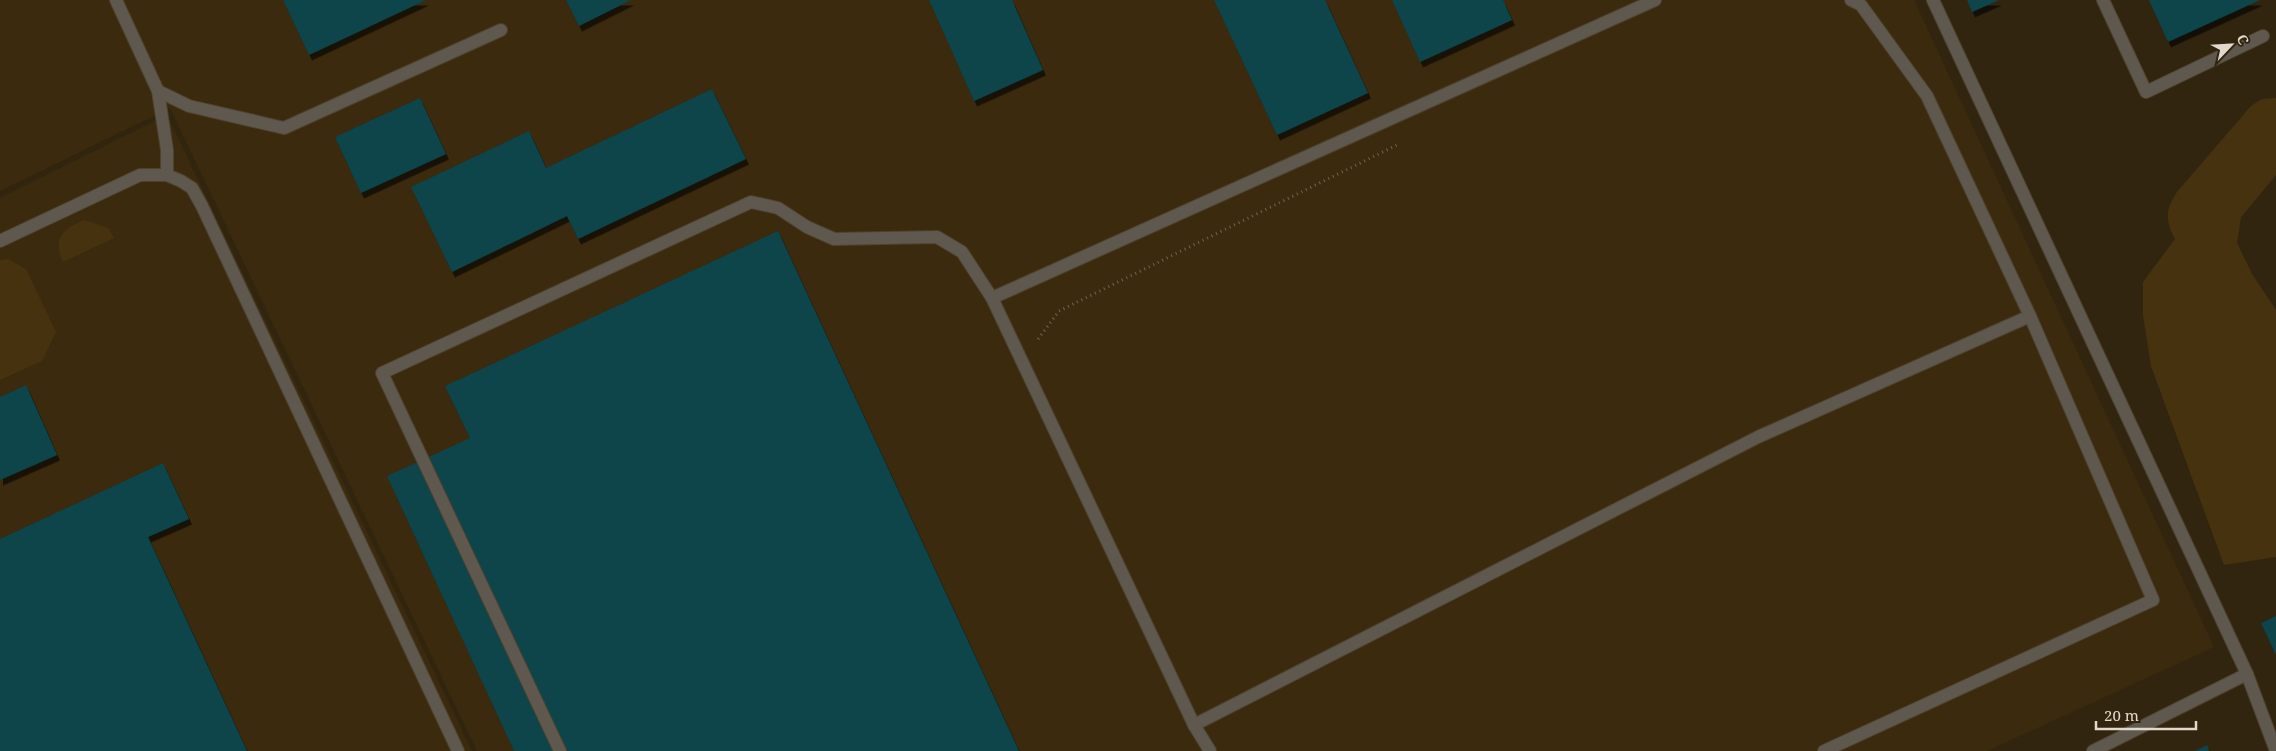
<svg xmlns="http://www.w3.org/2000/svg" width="2276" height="751" viewBox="0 0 2276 751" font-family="'Noto Serif',serif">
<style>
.built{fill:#3b2a0d}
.green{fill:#46320f}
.building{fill:#09444b;filter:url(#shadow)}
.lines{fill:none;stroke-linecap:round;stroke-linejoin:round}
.lane-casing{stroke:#4e422d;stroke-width:14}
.path{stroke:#6f6451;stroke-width:3;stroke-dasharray:1 4;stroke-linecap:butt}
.lane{stroke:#5e584e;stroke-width:12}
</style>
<defs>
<filter id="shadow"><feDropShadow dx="3" dy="5.5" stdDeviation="0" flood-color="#0009"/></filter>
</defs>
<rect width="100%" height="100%" fill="#32250f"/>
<!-- built -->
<g class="built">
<polygon points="0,0 1914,0 2214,647 1987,751 477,751 170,108 0,191"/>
<polygon points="167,115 472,751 0,751 0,198"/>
</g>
<!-- green -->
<g class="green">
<path d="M 2276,98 L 2276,175 L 2241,217 L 2237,243 L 2252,274 L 2276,310 L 2276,557 L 2224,565 L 2151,366 L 2143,315 L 2143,282 L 2175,239 C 2165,220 2165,210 2177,192 L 2251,106 L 2262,99 Z"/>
<path d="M 84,220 L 108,228 L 114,238 L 63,262 C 52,238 63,229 84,220 Z"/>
<polygon points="8,259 26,269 56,332 42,361 0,380 0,260"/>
</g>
<!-- building -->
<g class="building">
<polygon points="283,0 426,0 309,55"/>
<polygon points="566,0 631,0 579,26"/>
<polygon points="929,0 1012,0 1043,70 974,101"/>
<polygon points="1214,0 1325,0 1368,93 1277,135"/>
<polygon points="1392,0 1503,0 1512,20 1420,62"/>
<polygon points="1967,0 1999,0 1972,12"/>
<polygon points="2149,0 2260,0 2168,42"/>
<polygon points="712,89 746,159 578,239 567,216 452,272 411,187 529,131 546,168"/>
<polygon points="420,98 446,154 361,193 335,137"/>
<polygon points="778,231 1019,751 514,751 387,476 470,438 445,386"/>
<polygon points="26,385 57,455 0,480 0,397"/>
<polygon points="163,463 189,519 148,537 247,751 0,751 0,539"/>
<polygon points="2276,616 2276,655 2261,623"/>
<polygon points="2207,745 2209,751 2195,751"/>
</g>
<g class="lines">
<defs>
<g id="lane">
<polyline points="116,0 158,91 167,150 167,175"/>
<polyline points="1933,0 2247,674 2093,751"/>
<polyline points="2103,0 2146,92 2263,36"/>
<polyline points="158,91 189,106 284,128 501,30"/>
<polyline points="0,241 140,175 167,175 181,181 192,188 202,206 458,751"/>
<polyline points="2247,674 2276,751"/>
<polyline points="1194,725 1758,437 2030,316"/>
<polyline points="560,751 382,373 751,202 778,208 807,227 834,239 937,237 962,252 992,298"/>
<polyline points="1210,751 1194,725 992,298 1655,0"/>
<polyline points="1824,751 2153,600 2030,316 1927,96 1861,5 1851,0"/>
</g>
</defs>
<!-- lane casing -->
<use href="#lane" class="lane-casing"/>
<!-- path -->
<polyline class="path" points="1038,339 1059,311 1397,145"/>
<!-- lane -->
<use href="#lane" class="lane"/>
</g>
<!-- north arrow -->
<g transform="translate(2231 45) rotate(65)" stroke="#32250f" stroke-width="4" paint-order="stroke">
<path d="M0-4L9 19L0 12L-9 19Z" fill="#e1d9cc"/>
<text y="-8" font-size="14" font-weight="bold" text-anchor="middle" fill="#e1d9cc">С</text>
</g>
<!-- scale -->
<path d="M2096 721v8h100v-8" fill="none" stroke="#e1d9cc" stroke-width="2.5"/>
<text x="2104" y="721" font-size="15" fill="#e1d9cc" stroke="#32250f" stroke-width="4" paint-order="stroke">20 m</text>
</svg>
